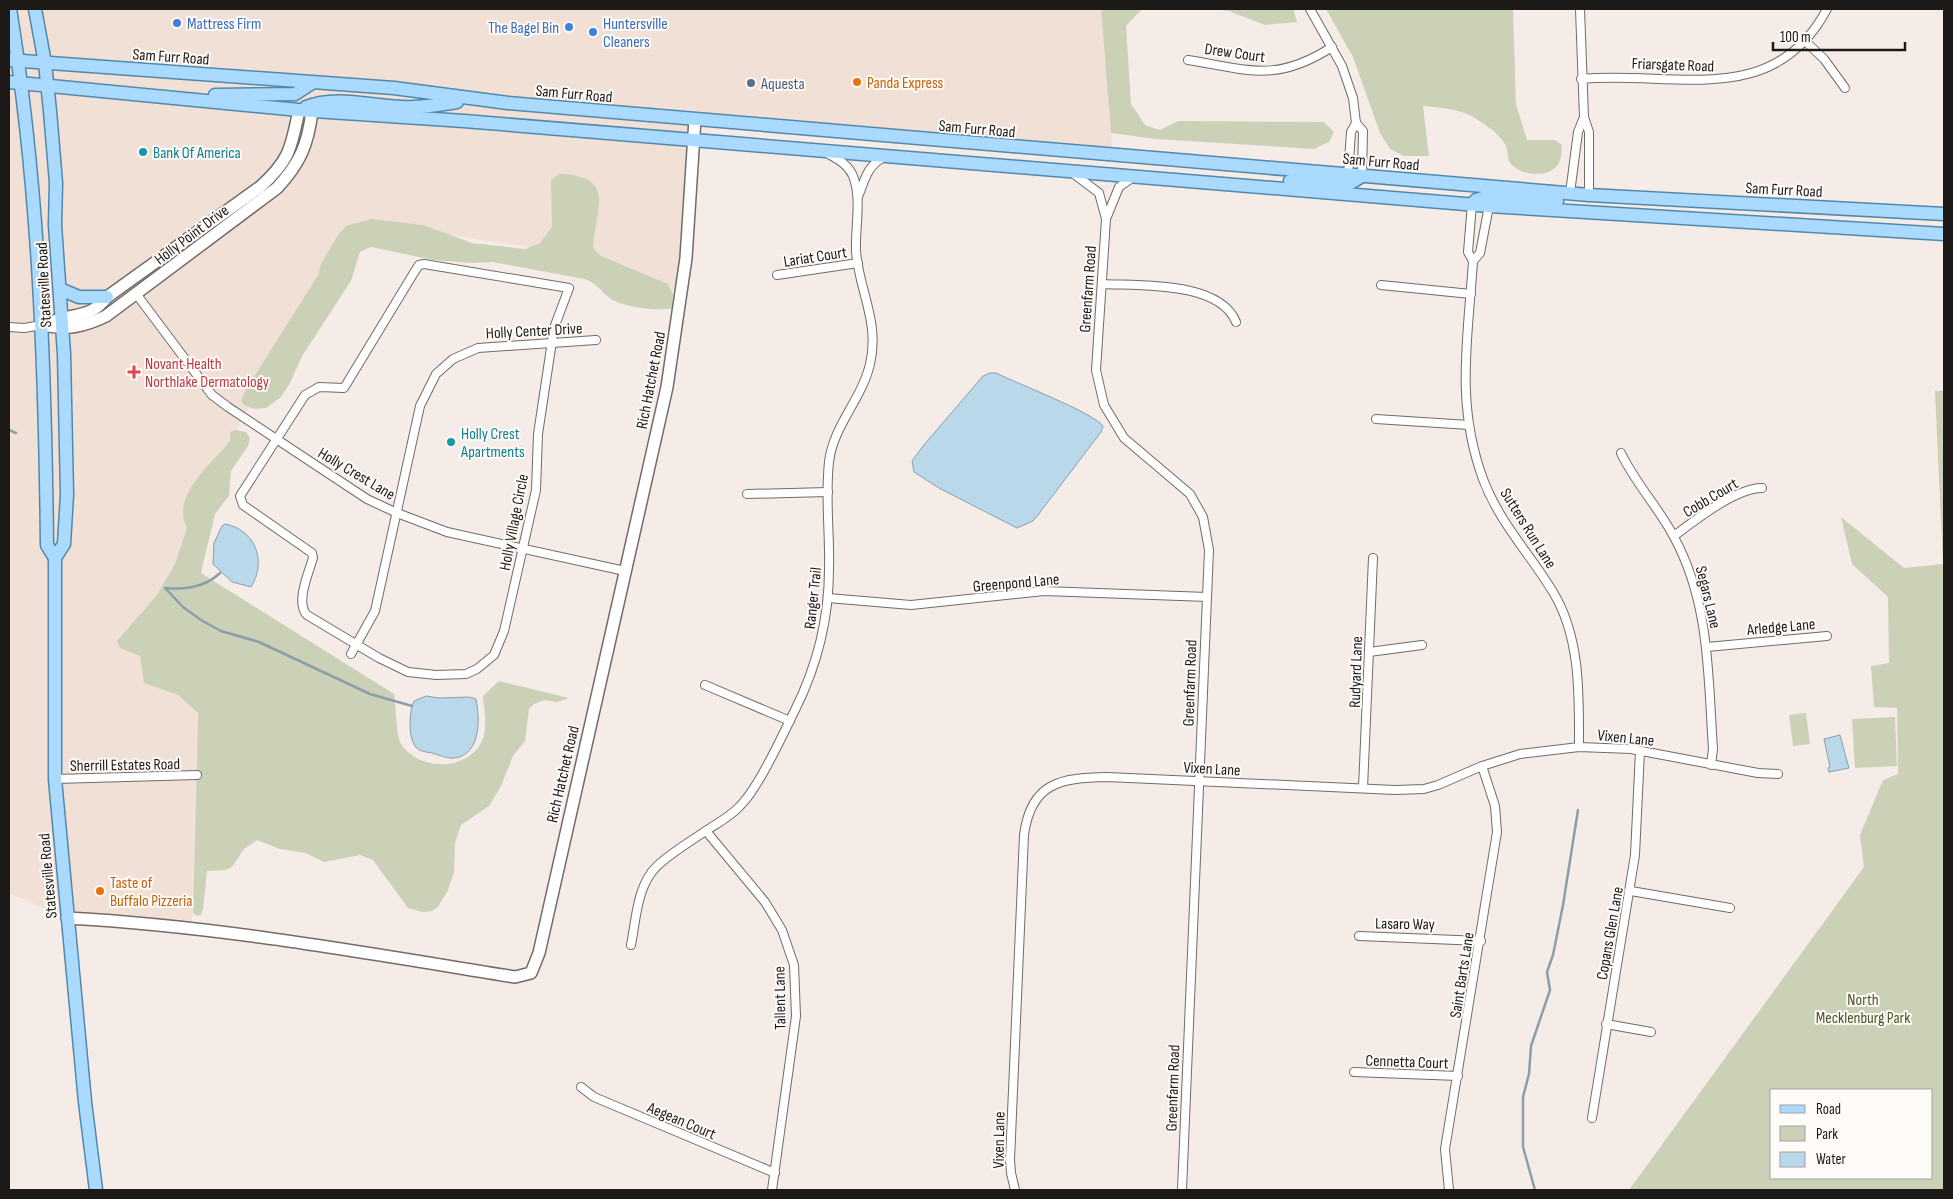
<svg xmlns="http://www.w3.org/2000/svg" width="1953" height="1199" viewBox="0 0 1953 1199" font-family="'Sofia Sans Condensed',sans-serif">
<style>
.built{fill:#f0e0d6}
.green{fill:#cbd1b7;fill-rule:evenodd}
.water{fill:#b9d8e9;stroke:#8a9faa}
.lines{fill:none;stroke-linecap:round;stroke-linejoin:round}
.stream{stroke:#8a9faa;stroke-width:2.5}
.street-casing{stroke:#736b66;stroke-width:10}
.secondary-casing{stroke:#736b66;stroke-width:14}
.primary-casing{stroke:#5388ad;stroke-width:15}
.street{stroke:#fff;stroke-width:8}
.secondary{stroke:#fff;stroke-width:11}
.primary{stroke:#aadbfe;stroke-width:12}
.shop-dot{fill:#3f7fe0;stroke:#fffbf9;stroke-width:2}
.food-dot{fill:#e8710a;stroke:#fffbf9;stroke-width:2}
.service-dot{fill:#5c6f8a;stroke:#fffbf9;stroke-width:2}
.culture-dot{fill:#0f9aa8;stroke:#fffbf9;stroke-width:2}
.health-dot{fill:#e0444e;stroke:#fffbf9;stroke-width:2}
.labels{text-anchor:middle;stroke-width:4;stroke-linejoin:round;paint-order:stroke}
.shop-label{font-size:16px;fill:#366cbe;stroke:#fffbf9;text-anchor:start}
.street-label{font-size:16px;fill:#1c1917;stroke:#fffbf9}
.food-label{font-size:16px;fill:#c56008;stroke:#fffbf9;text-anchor:start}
.service-label{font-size:16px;fill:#4e5e75;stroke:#fffbf9;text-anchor:start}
.culture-label{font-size:16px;fill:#0d838f;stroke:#fffbf9;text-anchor:start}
.health-label{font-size:16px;fill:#be3a42;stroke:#fffbf9;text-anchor:start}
.park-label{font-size:16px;fill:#4d5424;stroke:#fffbf9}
</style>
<rect width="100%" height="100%" fill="#f6ece7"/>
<!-- built -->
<polygon class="built" points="9,9 1101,9 1113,156 695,119 682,294 579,254 373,224 335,255 232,438 203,512 192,927 67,918 9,893"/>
<!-- green -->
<g class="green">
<polygon points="1101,9 1147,9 1141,10 1126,26 1131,104 1145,125 1160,130 1178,121 1324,122 1334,132 1329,142 1314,149 1156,139 1111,133"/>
<polygon points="1213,9 1293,9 1297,22 1265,25 1229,11"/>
<path d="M 1326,9 L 1513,9 L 1516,104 L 1527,140 L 1555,140 L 1562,145 C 1561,150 1562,156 1560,160 C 1554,179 1522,177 1511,164 C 1507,160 1508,152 1506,146 C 1501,136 1490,128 1481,122 C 1464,109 1444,108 1423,106 L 1429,156 L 1404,156 L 1390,149 L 1380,133 L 1353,57 Z"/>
<path d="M 559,174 C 618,176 595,209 593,248 L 601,256 L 668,284 L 673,294 L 672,308 C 660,312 627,307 615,301 C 602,295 599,283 584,279 L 493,262 L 473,263 L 433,260 L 371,247 L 360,252 L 351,281 L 302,356 L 291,381 L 281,397 L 266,408 L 256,409 L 245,406 L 241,401 L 244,393 L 318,275 L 321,264 L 338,235 L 346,226 L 372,219 L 423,225 L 472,243 L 525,249 L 540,243 L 552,227 L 551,180 Z"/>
<path d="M 1935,391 L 1944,391 L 1944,1190 L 1629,1190 L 1864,867 L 1860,835 L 1883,780 L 1898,774 L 1897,708 L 1874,707 L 1871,666 L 1889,663 L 1888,597 L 1852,564 L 1841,517 L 1904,568 L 1943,564 ZM 1932,1090 L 1932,1178 L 1772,1178 L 1772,1090 Z"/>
<path d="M 236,430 L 246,432 L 250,438 L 248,446 L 231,471 L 229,496 L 215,514 L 201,573 L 394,694 C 396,705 396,736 401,744 C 419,771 467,772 482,741 C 488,727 484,710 483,696 L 499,681 L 569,698 L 557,702 L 545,700 L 534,704 L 529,709 L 525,741 L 513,756 L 501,786 L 489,806 L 461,825 L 455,843 L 454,872 L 448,890 L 438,907 L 432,911 L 422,912 L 408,908 L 373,860 L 360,855 L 324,862 L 305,853 L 280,849 L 257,840 L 244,849 L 232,867 L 226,870 L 207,871 L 203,909 L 201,915 L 197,916 L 193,913 L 198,713 L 178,695 L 144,683 L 140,656 L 120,648 L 117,641 L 157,595 L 175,564 L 187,528 C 171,498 207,468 225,447 L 230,440 L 230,432 Z"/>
<polygon points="1806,713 1810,744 1793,746 1789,715"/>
<polygon points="1895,717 1897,766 1855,768 1852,719"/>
</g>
<!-- water -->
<g class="water">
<path d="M 990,373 L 996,373 C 1016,383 1094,413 1103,426 L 1101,432 L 1038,515 L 1033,521 L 1017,528 L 939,488 L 914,472 L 912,461 L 923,446 L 983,376 Z"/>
<path d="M 225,524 C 256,530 267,562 251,587 L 232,582 L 213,564 L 214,543 L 222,526 Z"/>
<path d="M 426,696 L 439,698 L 469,697 L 476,699 C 480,719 481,754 455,758 C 448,759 439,755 432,753 C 427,752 419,752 415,746 C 408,736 409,712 414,701 Z"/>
<polygon points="1840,735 1849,768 1829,772 1828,768 1830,767 1824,739"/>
</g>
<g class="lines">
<!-- stream -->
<g class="stream">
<polyline points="9,430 16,433"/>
<polyline points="165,588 183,607 201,620 221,631 259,642 370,694 412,706"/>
<path d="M 167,588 C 187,590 205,587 220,573"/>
<polyline points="1535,1190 1523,1147 1523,1097 1529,1074 1531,1046 1550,990 1547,972 1553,955 1563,905 1578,810"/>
</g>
<defs>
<g id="street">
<polyline points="1310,9 1342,66 1353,98 1356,123 1363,131 1362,176"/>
<polyline points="1580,9 1584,117 1589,132 1589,195"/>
<polyline points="1804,40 1824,59 1845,88"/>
<path d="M 1188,60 C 1249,70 1276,83 1332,47"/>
<path d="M 1581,79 C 1671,70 1773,111 1827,9"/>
<polyline points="1074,174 1099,193 1106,219 1096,370 1104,405 1124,438 1190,494 1203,517 1209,550 1182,1190"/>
<polyline points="1348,175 1351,132 1356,123"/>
<polyline points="1570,193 1578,132 1584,117"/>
<path d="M 858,197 C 865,180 866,167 884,157"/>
<path d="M 1472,204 L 1468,252 L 1473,261 C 1468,339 1455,403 1483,479 C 1499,522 1530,554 1553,592 C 1581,638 1579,696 1579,747"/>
<polyline points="1106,219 1119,187 1132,178"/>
<polyline points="1473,261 1480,253 1489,206"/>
<path d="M 424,264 L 569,288 L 554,328 L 538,434 L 536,490 L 504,631 L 494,655 L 477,669 L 466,674 L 436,675 L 408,672 L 379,658 L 307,615 C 295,603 309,572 313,558 L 312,553 L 243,505 L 240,496 L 305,395 L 319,387 L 344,388 L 415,271 L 419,265 Z"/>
<polyline points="777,275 858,263"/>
<path d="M 1102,284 C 1140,286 1219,281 1236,322"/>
<polyline points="1381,285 1471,294"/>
<polyline points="137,295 212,395 228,407 367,499 397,513 447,532 625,571"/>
<polyline points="9,327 24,328 42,325"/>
<polyline points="1376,419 1469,425"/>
<path d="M 1621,453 C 1635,483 1659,508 1674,537 C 1710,603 1708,676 1713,749 L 1711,765"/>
<polyline points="747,494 828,492"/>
<path d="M 1674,536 C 1695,520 1736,488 1762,488"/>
<polyline points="828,598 911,605 1044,591 1207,597"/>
<polyline points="1707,647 1827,636"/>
<polyline points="1369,652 1422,645"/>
<polyline points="351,654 375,611 420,406 436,374 453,359 478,348 596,340"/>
<polyline points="705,685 790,721"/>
<polyline points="55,779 197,775"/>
<polyline points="1363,788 1373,558"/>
<polyline points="706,831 765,902 782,930 794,965 796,1016 772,1190"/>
<polyline points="1631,891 1730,908"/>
<polyline points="1359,936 1481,941"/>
<path d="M 631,945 C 636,920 637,885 657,866 C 671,853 688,843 704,832 C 716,824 730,817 740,806 C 759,787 782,736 795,710 C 817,666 829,618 829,569 C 830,533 825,497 829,462 C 833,426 862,399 870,364 C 880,322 859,291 856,251 C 855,226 862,199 853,176 C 848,164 837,159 827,153"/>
<polyline points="1606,1024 1651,1032"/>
<polyline points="1354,1072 1458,1076"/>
<polyline points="581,1087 594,1097 775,1173"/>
<polyline points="1592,1118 1635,855 1640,751"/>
<path d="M 1015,1190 L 1011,1173 L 1010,1160 L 1024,835 C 1031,782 1061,778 1107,777 L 1395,790 L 1424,789 L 1438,785 L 1482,766 L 1520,754 L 1579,747 L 1631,749 L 1758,773 L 1778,774"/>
<polyline points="1449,1190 1445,1149 1497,832 1495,806 1482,766"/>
</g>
<g id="secondary">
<path d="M 54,321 C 76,313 91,318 107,297 L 260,187 C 290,160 291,148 299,110"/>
<path d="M 42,325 C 67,330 83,327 106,316 L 277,188 C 300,163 308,145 312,111"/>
<path d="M 67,918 C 218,926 366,953 515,977 L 531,973 L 539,953 L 667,387 L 686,258 L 695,119"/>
</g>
<g id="primary">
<path d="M 10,9 C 39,186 45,365 47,545 L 55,558 L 55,779 L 85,1102 L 96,1190"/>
<polyline points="35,9 45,63 50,111 56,183 55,225 64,354 67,495 64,544 55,558"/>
<polyline points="9,60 394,88 508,103 1589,195 1944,214"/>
<polyline points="9,82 299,110 464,121 1489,206 1944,234"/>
<polyline points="215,95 295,94 312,83"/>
<path d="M 306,107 C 335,95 372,106 403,107 C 421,108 439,105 457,102"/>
<polyline points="1290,181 1349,184 1362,176"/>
<polyline points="1472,204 1476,200 1486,197 1557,201"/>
<polyline points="60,289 79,297 107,297"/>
</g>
</defs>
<!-- street casing -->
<use href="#street" class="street-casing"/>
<!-- secondary casing -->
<use href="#secondary" class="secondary-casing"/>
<!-- primary casing -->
<use href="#primary" class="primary-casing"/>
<!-- street -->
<use href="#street" class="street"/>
<!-- secondary -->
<use href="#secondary" class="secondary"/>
<!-- primary -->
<use href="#primary" class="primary"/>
</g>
<!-- markers -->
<g class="shop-dot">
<circle cx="177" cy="23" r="5"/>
<circle cx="569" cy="27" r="5"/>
<circle cx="593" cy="32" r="5"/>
</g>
<g class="food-dot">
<circle cx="857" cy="82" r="5"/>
<circle cx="100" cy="891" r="5"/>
</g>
<circle class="service-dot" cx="751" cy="83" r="5"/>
<g class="culture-dot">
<circle cx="143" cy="152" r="5"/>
<circle cx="451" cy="442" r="5"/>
</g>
<path class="health-dot" d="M131.5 364.5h5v5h5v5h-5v5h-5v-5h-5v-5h5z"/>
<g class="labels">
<!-- shop labels -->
<g class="shop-label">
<text x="187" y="29">Mattress Firm</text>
<text x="603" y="29">Huntersville<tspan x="603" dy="18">Cleaners</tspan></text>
<text x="559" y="33" text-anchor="end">The Bagel Bin</text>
</g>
<!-- street labels -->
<g class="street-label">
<text transform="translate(1235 52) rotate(8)" y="6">Drew Court</text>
<text transform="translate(171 56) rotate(4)" y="6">Sam Furr Road</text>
<text transform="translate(1673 64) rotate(2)" y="6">Friarsgate Road</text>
<text transform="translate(574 93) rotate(5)" y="6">Sam Furr Road</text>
<text transform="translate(977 128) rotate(5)" y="6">Sam Furr Road</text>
<text transform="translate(1381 161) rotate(5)" y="6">Sam Furr Road</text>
<text transform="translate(1784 189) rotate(3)" y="6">Sam Furr Road</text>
<text transform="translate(191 234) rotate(-37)" y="6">Holly Point Drive</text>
<text transform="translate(815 256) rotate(-9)" y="6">Lariat Court</text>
<text transform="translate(43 285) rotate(-93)" y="6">Statesville Road</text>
<text transform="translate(1087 289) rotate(-86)" y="6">Greenfarm Road</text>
<text transform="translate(534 330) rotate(-3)" y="6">Holly Center Drive</text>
<text transform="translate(650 380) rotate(-79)" y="6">Rich Hatchet Road</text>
<text transform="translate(357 473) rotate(31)" y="6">Holly Crest Lane</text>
<text transform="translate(1710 497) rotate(-31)" y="6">Cobb Court</text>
<text transform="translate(513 522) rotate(-79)" y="6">Holly Village Circle</text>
<text transform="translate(1529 528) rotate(58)" y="6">Sutters Run Lane</text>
<text transform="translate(1016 582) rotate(-5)" y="6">Greenpond Lane</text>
<text transform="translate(1709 597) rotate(76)" y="6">Segars Lane</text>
<text transform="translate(812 598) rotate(-84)" y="6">Ranger Trail</text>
<text transform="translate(1781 626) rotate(-5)" y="6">Arledge Lane</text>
<text transform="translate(1355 672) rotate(-88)" y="6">Rudyard Lane</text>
<text transform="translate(1189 683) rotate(-88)" y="6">Greenfarm Road</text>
<text transform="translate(1626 737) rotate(6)" y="6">Vixen Lane</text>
<text transform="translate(125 764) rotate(-1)" y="6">Sherrill Estates Road</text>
<text transform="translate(1212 768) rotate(3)" y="6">Vixen Lane</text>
<text transform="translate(562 774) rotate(-77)" y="6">Rich Hatchet Road</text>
<text transform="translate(47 876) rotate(-95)" y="6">Statesville Road</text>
<text transform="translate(1405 923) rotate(1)" y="6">Lasaro Way</text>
<text transform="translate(1609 933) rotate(-80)" y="6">Copans Glen Lane</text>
<text transform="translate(1461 975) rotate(-81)" y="6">Saint Barts Lane</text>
<text transform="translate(779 998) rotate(-91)" y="6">Tallent Lane</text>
<text transform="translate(1407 1061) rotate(2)" y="6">Cennetta Court</text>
<text transform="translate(1172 1088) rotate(-88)" y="6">Greenfarm Road</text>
<text transform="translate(682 1120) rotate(23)" y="6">Aegean Court</text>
<text transform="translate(998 1140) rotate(-89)" y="6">Vixen Lane</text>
</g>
<!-- food labels -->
<g class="food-label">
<text x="867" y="88">Panda Express</text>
<text x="110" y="888">Taste of<tspan x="110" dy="18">Buffalo Pizzeria</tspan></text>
</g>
<!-- service labels -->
<g class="service-label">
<text x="761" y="89">Aquesta</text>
</g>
<!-- culture labels -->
<g class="culture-label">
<text x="153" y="158">Bank Of America</text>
<text x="461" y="439">Holly Crest<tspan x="461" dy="18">Apartments</tspan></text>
</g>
<!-- health labels -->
<g class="health-label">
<text x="145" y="369">Novant Health<tspan x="145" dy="18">Northlake Dermatology</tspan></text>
</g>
<!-- park labels -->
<g class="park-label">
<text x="1863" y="1005">North<tspan x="1863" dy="18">Mecklenburg Park</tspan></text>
</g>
</g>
<!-- border -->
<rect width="1953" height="1199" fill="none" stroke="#1c1917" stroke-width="20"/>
<!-- legend -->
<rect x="1770" y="1089" width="162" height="90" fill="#fffbf9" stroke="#a4a19f"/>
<rect x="1780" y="1105" width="25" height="8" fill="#aadbfe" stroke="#a4a19f"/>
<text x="1816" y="1114" font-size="15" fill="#1c1917">Road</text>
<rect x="1780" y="1126" width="25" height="15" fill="#cbd1b7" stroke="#a4a19f"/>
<text x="1816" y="1139" font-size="15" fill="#1c1917">Park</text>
<rect x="1780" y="1152" width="25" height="15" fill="#b9d8e9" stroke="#a4a19f"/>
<text x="1816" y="1164" font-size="15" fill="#1c1917">Water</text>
<!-- scale -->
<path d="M1773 42v8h132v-8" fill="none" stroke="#1c1917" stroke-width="2.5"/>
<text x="1780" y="42" font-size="15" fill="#1c1917" stroke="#fffbf9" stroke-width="4" paint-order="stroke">100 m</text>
</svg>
